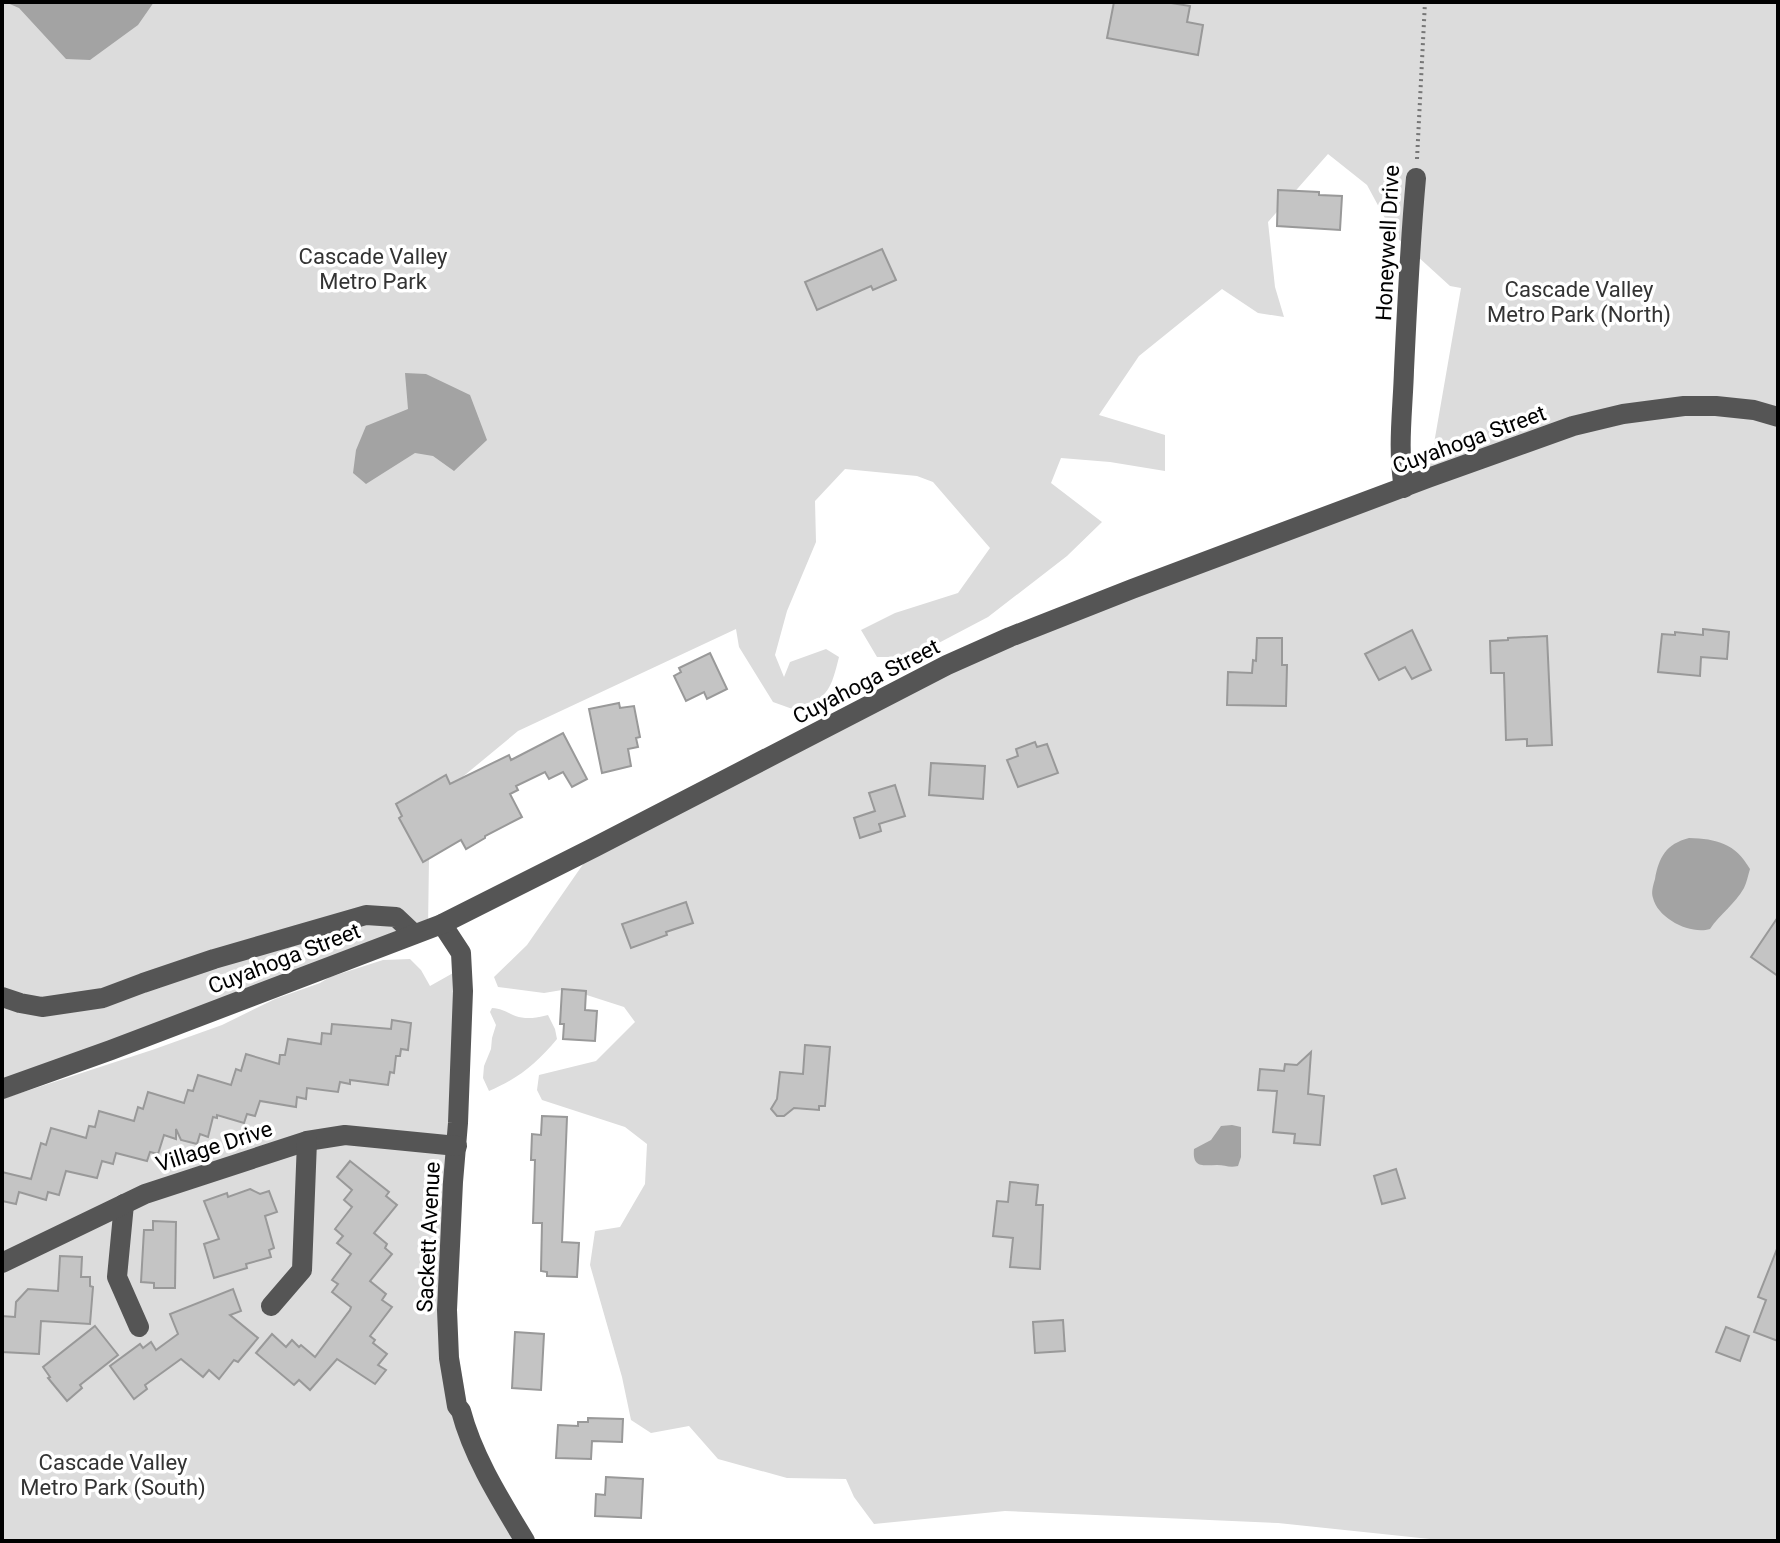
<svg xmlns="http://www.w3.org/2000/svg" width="1780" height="1543" viewBox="0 0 1780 1543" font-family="Roboto,sans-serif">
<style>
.green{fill:#dcdcdc}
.water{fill:#a3a3a3}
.building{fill:#c4c4c4;stroke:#999;stroke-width:2}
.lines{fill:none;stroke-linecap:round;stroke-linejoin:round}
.path{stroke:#777;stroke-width:4;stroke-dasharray:2 4;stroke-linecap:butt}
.minor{stroke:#555;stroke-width:20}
.labels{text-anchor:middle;stroke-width:7;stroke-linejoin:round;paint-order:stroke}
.street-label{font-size:22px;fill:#000;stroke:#fff}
.park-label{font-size:22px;fill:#333;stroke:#fff}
</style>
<rect width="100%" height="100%" fill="#fff"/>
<!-- green -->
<g class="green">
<path d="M 2,2 L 1778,2 L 1778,1541 L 1449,1541 L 1278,1523 L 1005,1511 L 874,1524 L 854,1497 L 846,1479 L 787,1478 L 718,1459 L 689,1426 L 651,1433 L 631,1420 L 622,1377 L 590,1265 L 595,1231 L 620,1227 L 645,1184 L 647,1144 L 625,1127 L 542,1100 L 537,1090 L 539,1075 L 596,1061 L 635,1022 L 624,1007 L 568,989 L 544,993 L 498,987 L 494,977 L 527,945 L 595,847 L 947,665 L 1428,478 L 1461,288 L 1450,286 L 1394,235 L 1367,185 L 1328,154 L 1268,222 L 1275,287 L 1284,317 L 1258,313 L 1222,289 L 1139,356 L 1099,415 L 1165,435 L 1165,471 L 1110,462 L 1061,458 L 1051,483 L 1102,522 L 1067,556 L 988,617 L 912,657 L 877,657 L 861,630 L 895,613 L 958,593 L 990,548 L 933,482 L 917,476 L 845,469 L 815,501 L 816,542 L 787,611 L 775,655 L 784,677 L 790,662 L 826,649 L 839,657 C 831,689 829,696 798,711 L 773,702 L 739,647 L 736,629 L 518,731 L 448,789 L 429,858 L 428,929 L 2,1089 Z"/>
<polygon points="410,959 421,970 430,986 462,968 453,1390 525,1541 2,1541 2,1099 152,1050 222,1025 275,999 320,983 330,977 383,960"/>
<path d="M 492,1008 C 502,1009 505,1011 513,1015 C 524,1020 537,1018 548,1015 L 555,1029 L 557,1039 C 536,1064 519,1078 489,1091 L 483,1078 L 484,1066 L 491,1049 L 492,1038 L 496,1025 L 490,1012 Z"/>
</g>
<!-- water -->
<g class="water">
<polygon points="5,2 154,2 138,25 90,60 66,59 19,8"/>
<polygon points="405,373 426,374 470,395 487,440 454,471 433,456 415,453 366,484 353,473 356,450 366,426 408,409"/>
<path d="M 1689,838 C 1717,839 1735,843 1750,869 C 1748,875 1747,882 1744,888 C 1735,904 1720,914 1710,929 C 1691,935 1658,919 1653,898 C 1651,892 1653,886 1655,879 C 1659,857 1666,844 1689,838 Z"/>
<path d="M 1232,1125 L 1241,1127 L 1241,1157 L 1238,1166 C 1229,1168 1225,1165 1217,1165 C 1204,1165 1192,1169 1194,1149 L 1211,1140 L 1221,1126 Z"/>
</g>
<!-- building -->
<g class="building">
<polygon points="1114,2 1165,2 1190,6 1187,22 1203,25 1198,55 1107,38"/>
<polygon points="1278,190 1319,192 1319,195 1342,196 1340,230 1277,226"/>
<polygon points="882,249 896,280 873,290 871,286 817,310 805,282"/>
<polygon points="1703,629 1729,632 1727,659 1701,657 1700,676 1658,672 1662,634 1675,635 1675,632 1703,635"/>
<polygon points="1412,630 1431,670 1412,679 1405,667 1379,680 1365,654"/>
<polygon points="1547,636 1552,745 1527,746 1527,739 1506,740 1504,673 1491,673 1490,641 1508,640 1508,638"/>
<polygon points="1257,638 1282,638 1282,665 1287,665 1286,706 1227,705 1228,672 1252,673 1253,660 1256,661"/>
<polygon points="710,653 727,689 707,699 704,692 686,701 674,676 681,672 679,668"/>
<polygon points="619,703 620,708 634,706 640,737 636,738 638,747 628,749 631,766 602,773 589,709"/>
<polygon points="563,733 587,779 572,787 563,772 549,779 545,772 516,786 518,790 510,794 522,817 485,836 485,838 466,849 461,840 423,862 399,818 402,816 396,804 446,775 450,784 509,755 511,760"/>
<polygon points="1035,742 1037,747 1047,744 1058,773 1018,787 1007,760 1018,756 1016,749"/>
<polygon points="931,763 985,766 983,799 929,795"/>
<polygon points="895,785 905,816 879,824 879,823 881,831 860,838 854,818 875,811 869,793"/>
<polygon points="686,902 693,923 666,932 667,935 631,948 622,924"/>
<polygon points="1778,917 1778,976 1751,957"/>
<polygon points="562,989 586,991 585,1010 597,1011 595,1041 563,1039 564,1024 560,1024"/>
<polygon points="392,1020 411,1023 408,1050 401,1049 400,1056 396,1056 394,1073 390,1072 388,1085 350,1080 350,1084 340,1082 338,1092 307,1088 306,1099 297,1097 296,1107 260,1101 255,1116 247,1114 244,1123 217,1115 217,1118 213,1117 208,1137 200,1134 197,1144 181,1140 176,1129 176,1139 164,1135 158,1154 150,1152 147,1161 116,1153 113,1164 102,1161 97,1178 66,1171 59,1195 48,1192 46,1200 19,1192 16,1204 2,1201 2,1172 31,1179 41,1143 46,1145 51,1128 86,1138 89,1126 95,1127 99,1111 134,1121 138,1107 143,1109 148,1092 184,1103 188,1090 193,1091 198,1075 231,1085 236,1069 241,1071 246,1054 279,1064 280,1055 285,1055 288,1039 321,1044 322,1033 331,1034 332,1024 391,1029"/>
<polygon points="805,1045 830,1047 825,1106 819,1106 819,1110 794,1108 784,1116 777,1116 771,1109 777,1099 780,1072 803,1074"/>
<polygon points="1311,1052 1308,1094 1324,1096 1320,1145 1294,1143 1295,1134 1273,1132 1277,1091 1258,1090 1260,1069 1284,1071 1285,1064 1297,1065"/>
<polygon points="542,1116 567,1117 562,1242 579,1243 577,1277 547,1276 547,1272 541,1271 542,1223 533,1223 535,1160 531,1160 532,1134 541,1135"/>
<polygon points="350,1161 389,1192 386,1196 397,1205 374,1233 387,1244 385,1248 392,1254 370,1281 386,1294 382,1300 392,1307 370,1336 375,1340 373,1343 387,1354 378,1365 386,1370 375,1384 337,1359 310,1390 299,1380 294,1385 256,1353 272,1334 286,1347 292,1340 299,1347 301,1345 315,1357 350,1310 351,1307 332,1292 338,1284 332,1280 351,1254 337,1243 343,1236 335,1229 352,1207 344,1200 352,1190 337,1177"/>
<polygon points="1396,1169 1405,1198 1382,1204 1374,1176"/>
<polygon points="1010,1182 1038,1185 1036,1205 1043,1205 1040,1269 1010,1267 1013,1238 993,1236 997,1201 1008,1202"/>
<polygon points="250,1189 260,1194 269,1191 277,1212 265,1216 274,1248 269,1250 271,1257 246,1264 247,1268 214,1278 204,1244 219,1239 204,1201 227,1193 228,1197"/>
<polygon points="153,1221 176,1222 175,1288 154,1288 154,1283 141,1282 144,1230 153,1230"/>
<polygon points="1777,1249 1778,1249 1778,1341 1754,1332 1766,1300 1758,1297"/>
<polygon points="60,1256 82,1257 81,1277 90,1277 90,1286 93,1287 90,1324 41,1321 39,1354 2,1352 2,1316 15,1317 16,1302 28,1289 58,1291"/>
<polygon points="233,1289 241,1311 230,1315 258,1338 238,1362 234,1360 219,1379 209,1370 203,1377 181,1359 145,1385 147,1389 134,1399 110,1366 140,1344 143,1348 151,1342 156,1350 178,1334 170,1314"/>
<polygon points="1063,1320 1065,1351 1035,1353 1033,1322"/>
<polygon points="95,1326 118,1355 80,1385 82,1388 67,1401 48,1378 50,1377 43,1367"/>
<polygon points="1726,1327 1749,1336 1740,1361 1716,1352"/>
<polygon points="515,1332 544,1334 541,1390 512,1388"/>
<polygon points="588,1418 623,1419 622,1442 592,1441 591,1459 556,1458 558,1425 578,1426 578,1422 588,1422"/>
<polygon points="606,1477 643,1479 641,1518 595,1516 596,1494 605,1495"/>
</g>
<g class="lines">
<!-- path -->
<polyline class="path" points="1417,159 1425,2"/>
<!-- minor -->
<g class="minor">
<path d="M 1404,488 C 1397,449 1403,408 1404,370 C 1407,306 1410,242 1416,178"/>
<path d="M 442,924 L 461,953 L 463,991 L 458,1123 L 453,1182 L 447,1310 L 449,1358 L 457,1406 L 461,1411 C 473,1457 501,1501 525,1541"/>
<polyline points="2,997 20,1003 42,1007 103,998 143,983 214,959 366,915 396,917 414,934"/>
<polyline points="2,1089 111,1050 442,924 595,847 947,665 1010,637 1132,589 1428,478 1573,426 1623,414 1684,406 1716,406 1754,410 1778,417"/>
<polyline points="124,1204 117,1277 139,1327"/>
<polyline points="2,1263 145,1194 307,1141 345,1135 457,1146"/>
<polyline points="271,1306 302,1270 307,1141"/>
</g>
</g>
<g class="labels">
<!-- street labels -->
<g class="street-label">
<text transform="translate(1387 243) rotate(-87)" y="8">Honeywell Drive</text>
<text transform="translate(1469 439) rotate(-20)" y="8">Cuyahoga Street</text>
<text transform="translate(866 681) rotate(-27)" y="8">Cuyahoga Street</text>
<text transform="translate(284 958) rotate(-21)" y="8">Cuyahoga Street</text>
<text transform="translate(214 1146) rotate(-18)" y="8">Village Drive</text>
<text transform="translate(428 1237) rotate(-87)" y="8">Sackett Avenue</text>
</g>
<!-- park labels -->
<g class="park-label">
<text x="373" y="264">Cascade Valley<tspan x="373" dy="25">Metro Park</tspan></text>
<text x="1579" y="297">Cascade Valley<tspan x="1579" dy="25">Metro Park (North)</tspan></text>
<text x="113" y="1470">Cascade Valley<tspan x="113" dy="25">Metro Park (South)</tspan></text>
</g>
</g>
<!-- border -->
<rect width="1780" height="1543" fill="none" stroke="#000000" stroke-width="8"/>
</svg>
